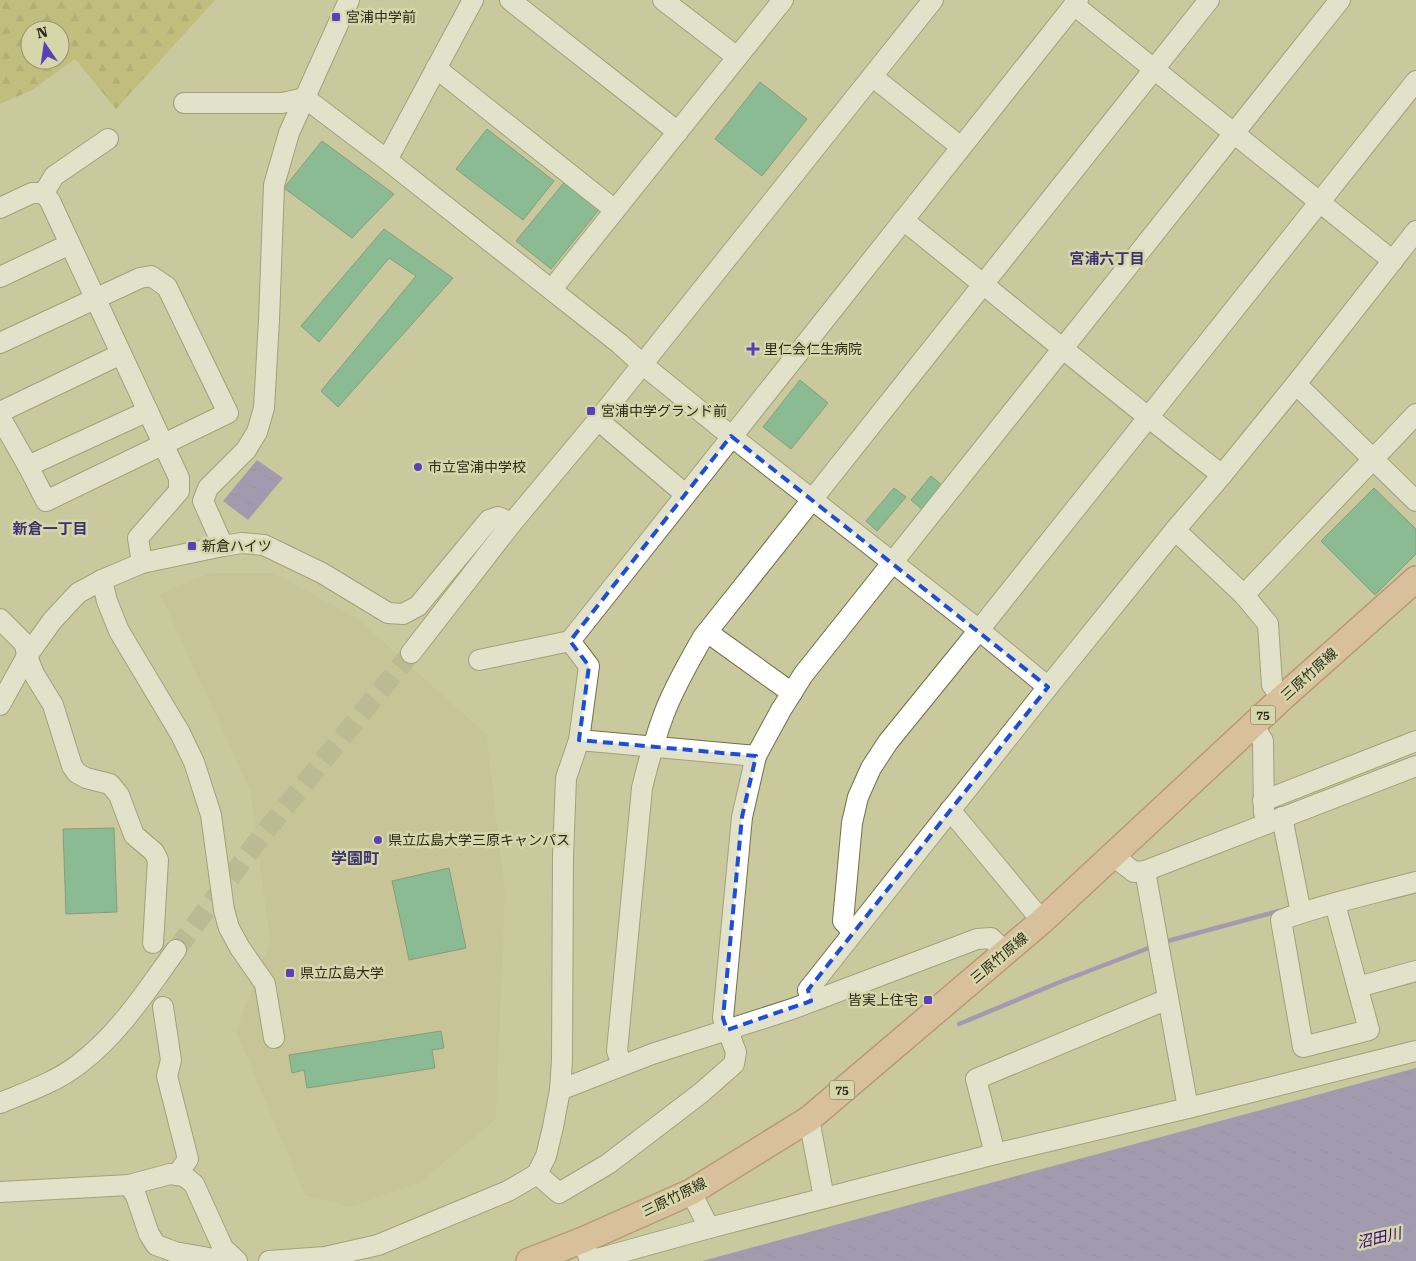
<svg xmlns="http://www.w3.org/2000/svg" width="1416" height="1261" viewBox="0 0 1416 1261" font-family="'Roboto Serif','Noto Sans JP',serif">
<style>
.built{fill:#c3c18e}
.forest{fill:url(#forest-firs);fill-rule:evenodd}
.water{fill:url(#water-ripples)}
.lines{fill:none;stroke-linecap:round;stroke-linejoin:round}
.stream{stroke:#7165c4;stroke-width:4.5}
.building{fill:#3eab85;stroke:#376452}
.minor-tunnel{stroke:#aaa983;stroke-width:20;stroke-dasharray:20 10;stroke-linecap:butt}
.minor-casing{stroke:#717048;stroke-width:22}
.major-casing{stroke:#9f6442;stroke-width:28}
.minor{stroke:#fff;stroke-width:20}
.major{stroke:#ebb59b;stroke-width:25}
.marked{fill:none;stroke:#1d4ed8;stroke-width:4;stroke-dasharray:10 6;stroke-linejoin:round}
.poi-dot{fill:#5840b8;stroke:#d7d6aa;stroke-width:2}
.labels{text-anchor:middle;stroke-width:5;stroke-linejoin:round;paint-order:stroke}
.shield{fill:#d7d6aa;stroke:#5f5e44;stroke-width:1}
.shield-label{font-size:12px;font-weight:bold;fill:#2b2a19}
.poi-label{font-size:14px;fill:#2b2a19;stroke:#d7d6aa;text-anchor:start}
.street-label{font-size:14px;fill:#2b2a19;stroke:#d7d6aa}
.neighbourhood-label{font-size:15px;font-weight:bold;fill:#3c3470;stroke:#d7d6aa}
.water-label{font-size:15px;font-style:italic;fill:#310480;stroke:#d7d6aa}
.quarter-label{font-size:16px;font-weight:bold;fill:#3c3470;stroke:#d7d6aa}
</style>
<defs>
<pattern id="forest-firs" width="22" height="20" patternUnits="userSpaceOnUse" patternTransform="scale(1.25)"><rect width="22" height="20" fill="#b4b055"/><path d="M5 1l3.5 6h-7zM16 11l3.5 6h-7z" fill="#938f46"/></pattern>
<pattern id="water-ripples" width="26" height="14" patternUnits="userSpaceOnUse" patternTransform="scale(1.25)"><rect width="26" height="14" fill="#7165c4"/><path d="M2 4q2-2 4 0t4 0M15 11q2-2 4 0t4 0" fill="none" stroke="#5d539e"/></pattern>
</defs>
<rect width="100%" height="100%" fill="#cac99e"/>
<!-- built -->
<polygon class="built" points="209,573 274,573 358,619 486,734 505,891 496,1119 421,1182 351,1207 305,1195 236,1031 270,942 250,789 160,594"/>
<!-- forest -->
<path class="forest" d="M 0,0 L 215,0 L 116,109 L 75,59 L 32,90 L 0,104 ZM 30,30 L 60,30 L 60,60 L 30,60 Z"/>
<!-- water -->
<g class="water">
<polygon points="257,460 283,478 248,520 223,501"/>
<polygon points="1416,1068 1416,1261 702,1261"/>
</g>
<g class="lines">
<!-- stream -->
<g class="stream">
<polyline points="1164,942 1279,911"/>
<polyline points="959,1024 1060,982 1154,946"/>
</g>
</g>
<!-- building -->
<g class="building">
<polygon points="760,82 807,119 762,176 715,139"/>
<polygon points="487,129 554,181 523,220 456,169"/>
<polygon points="322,141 394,194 352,238 284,188"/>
<polygon points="567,179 602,206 551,269 516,241"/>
<polygon points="384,229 453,278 338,407 321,391 416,276 389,258 319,342 301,326"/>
<polygon points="800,380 828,403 791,449 763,427"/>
<polygon points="931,476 943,486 923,510 911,500"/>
<polygon points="894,488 906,497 877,531 866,521"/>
<polygon points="1374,488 1416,529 1416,554 1375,595 1321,541"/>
<polygon points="114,828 117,912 66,914 63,829"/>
<polygon points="449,868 466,948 409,960 392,881"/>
<polygon points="441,1031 444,1048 432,1050 435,1068 307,1088 304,1070 292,1073 289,1055"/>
</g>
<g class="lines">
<!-- minor-tunnel -->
<polyline class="minor-tunnel" points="176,950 260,838 411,653"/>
<defs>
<g id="minor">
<polyline points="510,0 678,132"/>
<polyline points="663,0 737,57"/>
<polyline points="1074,5 1393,261"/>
<polyline points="436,68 615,210"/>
<polyline points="873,77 961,147"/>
<polyline points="305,98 387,160 620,344 642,364 731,436 979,630 1416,81"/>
<polyline points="184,103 282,103 305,98"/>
<polyline points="387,160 473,0"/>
<polyline points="44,193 54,176 108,139"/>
<polyline points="0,208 32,193 44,193 50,201 179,478 179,491 138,538 142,563"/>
<path d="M 903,220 C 1010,305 1114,392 1222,475"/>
<polyline points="0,277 70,244"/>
<polyline points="552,289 783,0"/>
<polyline points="0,343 140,278 151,276 167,287 228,413 46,501 28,466 0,417"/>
<polyline points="1296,384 1416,501"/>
<polyline points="0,412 121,354"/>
<polyline points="598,420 685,494"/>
<polyline points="28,466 148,411"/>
<polyline points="1175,530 1244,595 1268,624 1272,685 1282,698"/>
<polyline points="223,546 203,501 208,488 246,450 257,432 264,408 269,320 274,185 289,133 349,0"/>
<polyline points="102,580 107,601 119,631 180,733 194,762 211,815 224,910 229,928 240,948 265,984 274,1038"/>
<polyline points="1244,595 1416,414"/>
<polyline points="0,619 25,644 27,656 34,674 53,705 72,766 77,773 86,778 110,784 119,795 134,835 154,852 158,860 153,943"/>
<polyline points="707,632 792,693"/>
<polyline points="411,653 512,523 598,420 933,0"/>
<polyline points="479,660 570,641 1078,0"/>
<polyline points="0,705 27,656 52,621 78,593 102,580 142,563 223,546 242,543 264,545 322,573 388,613 403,614 418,606 489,520 498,517 512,523"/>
<polyline points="1253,724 1263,741 1264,813"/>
<polyline points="579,740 756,756"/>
<polyline points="1263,801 1416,741"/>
<polyline points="950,810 1042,921"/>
<polyline points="1282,817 1301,913"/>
<polyline points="1112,855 1134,872 1145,871 1416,766"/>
<polyline points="1145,871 1188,1108"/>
<path d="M 1335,904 L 1369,1030 L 1303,1047 L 1281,920 C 1324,904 1371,894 1416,882"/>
<polyline points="853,932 843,921 852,823 858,797 871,768 888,742 979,630 1048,687"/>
<polyline points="1358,987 1416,971"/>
<polyline points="811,1001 808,990 1048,687 1175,530 1222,475 1296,384 1416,231"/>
<polyline points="163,1007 171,1060 167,1076 188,1159 177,1175"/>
<path d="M 622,1065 L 617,1051 L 642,788 C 648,763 655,738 664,714 C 674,687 689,662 703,637 L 1209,0"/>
<polyline points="560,1090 652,1054 792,1009 977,939 991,938 1005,952"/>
<path d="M 0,1103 C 27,1092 56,1082 79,1064 C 119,1034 147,990 176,950"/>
<polyline points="809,1119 824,1198"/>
<polyline points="995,1154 976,1079 1168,999"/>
<polyline points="537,1174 559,1193 608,1164 701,1093 734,1064 736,1052 723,1018 742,817 756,756 781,710 803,675 1340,0"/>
<polyline points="129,1185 136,1196 149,1234 156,1245 175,1252 226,1261"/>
<polyline points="0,1192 129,1185 170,1174 184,1176 194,1184 223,1248 237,1261"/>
<polyline points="691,1192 709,1228"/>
<polyline points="583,1240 590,1261 709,1228 995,1154 1188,1108 1416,1051"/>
<polyline points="269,1261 325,1257 378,1245 508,1191 537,1174 546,1156 553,1127 560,1090 562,1060 563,856 566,778 579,740 589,666 570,641"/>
</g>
<polyline id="major" points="529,1261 583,1240 691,1192 809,1119 1042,921 1282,698 1416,579"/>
</defs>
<!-- minor casing -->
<use href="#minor" class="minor-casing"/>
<!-- major casing -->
<use href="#major" class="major-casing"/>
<!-- minor -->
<use href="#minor" class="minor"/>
<!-- major -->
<use href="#major" class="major"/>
</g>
<!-- marked area -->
<path d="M0 0H1416V1261H0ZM 731,436 L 1048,687 L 808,990 L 811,1001 L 727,1030 L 723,1018 L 742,817 L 756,756 L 579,740 L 589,666 L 570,641 Z" fill="#cac99e" fill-opacity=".55" fill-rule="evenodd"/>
<path class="marked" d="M 731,436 L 1048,687 L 808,990 L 811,1001 L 727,1030 L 723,1018 L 742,817 L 756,756 L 579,740 L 589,666 L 570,641 Z"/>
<!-- markers -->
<g class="poi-dot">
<rect x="331" y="12" width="10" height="10" rx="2.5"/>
<path d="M750.5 341.5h5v5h5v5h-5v5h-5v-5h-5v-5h5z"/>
<rect x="586" y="406" width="10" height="10" rx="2.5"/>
<circle cx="418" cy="467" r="5"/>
<rect x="187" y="541" width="10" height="10" rx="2.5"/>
<circle cx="378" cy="840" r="5"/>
<rect x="285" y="968" width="10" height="10" rx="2.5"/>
<rect x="923" y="995" width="10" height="10" rx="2.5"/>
</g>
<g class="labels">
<!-- shield labels -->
<g class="shield">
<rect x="1250.5" y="705.5" width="25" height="19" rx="4"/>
<rect x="829.5" y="1080.5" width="25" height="19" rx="4"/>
</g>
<g class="shield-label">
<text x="1263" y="719">75</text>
<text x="842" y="1094">75</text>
</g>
<!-- poi labels -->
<g class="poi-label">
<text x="346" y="22">宮浦中学前</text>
<text x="764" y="354">里仁会仁生病院</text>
<text x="601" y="416">宮浦中学グランド前</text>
<text x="428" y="472">市立宮浦中学校</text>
<text x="202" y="551">新倉ハイツ</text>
<text x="388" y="845">県立広島大学三原キャンパス</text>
<text x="300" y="978">県立広島大学</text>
<text x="918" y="1005" text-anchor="end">皆実上住宅</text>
</g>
<!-- street labels -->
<g class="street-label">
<text transform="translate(1309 674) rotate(-42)" y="5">三原竹原線</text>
<text transform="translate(999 958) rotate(-40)" y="5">三原竹原線</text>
<text transform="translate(674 1197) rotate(-26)" y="5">三原竹原線</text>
</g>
<!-- neighbourhood labels -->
<g class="neighbourhood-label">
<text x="1107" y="264">宮浦六丁目</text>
<text x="50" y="534">新倉一丁目</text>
</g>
<!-- water labels -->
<g class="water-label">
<text transform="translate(1379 1238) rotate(-13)" y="5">沼田川</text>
</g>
<!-- quarter labels -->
<g class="quarter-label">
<text x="355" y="864">学園町</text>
</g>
</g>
<!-- north arrow -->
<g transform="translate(45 45) rotate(347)"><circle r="24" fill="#d7d6aa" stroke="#929170"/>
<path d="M0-4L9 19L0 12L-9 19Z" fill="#5840b8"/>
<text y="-8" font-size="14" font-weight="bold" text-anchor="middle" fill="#2b2a19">N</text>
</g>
</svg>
